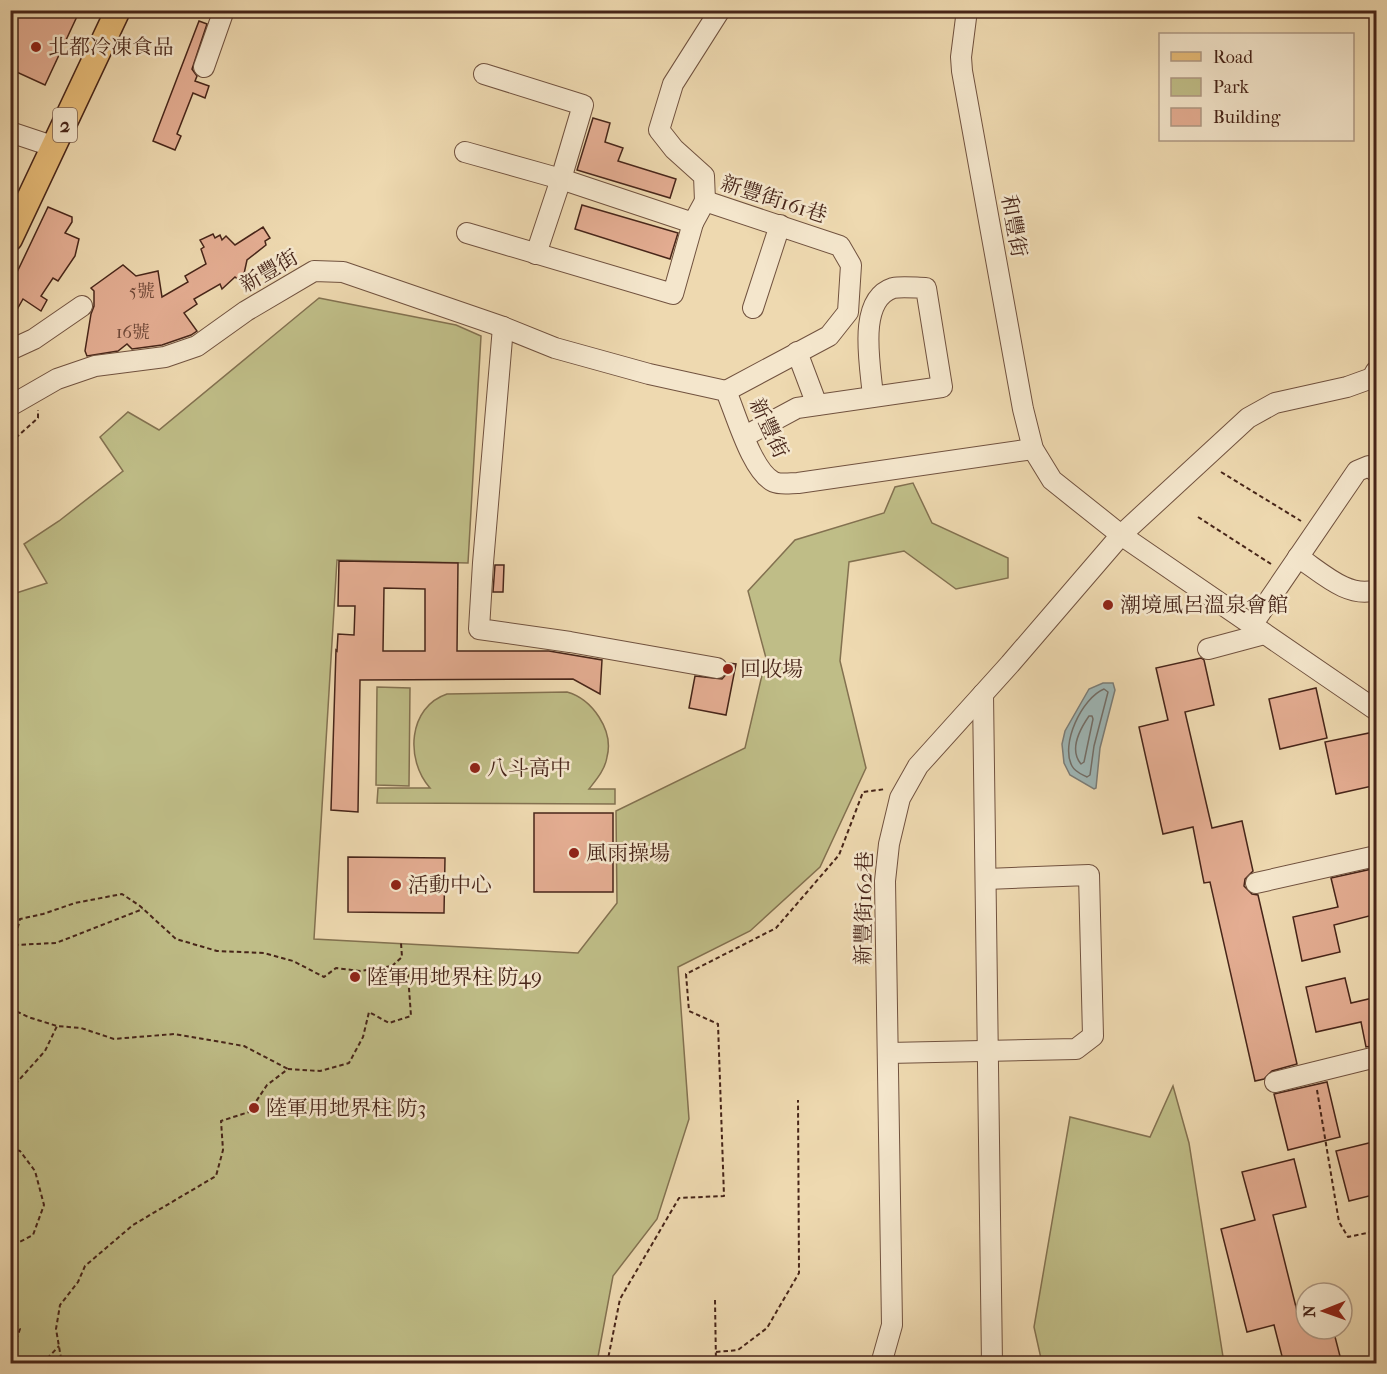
<svg xmlns="http://www.w3.org/2000/svg" width="1387" height="1374" viewBox="0 0 1387 1374" font-family="'IM FELL French Canon','Noto Serif TC',serif">
<style>
.green{fill:#bfbd87;stroke:#837150;stroke-width:1.5}
.water{fill:#9eb7b7;stroke:#7b7d78;stroke-width:1.5}
.lines{fill:none;stroke-linecap:round;stroke-linejoin:round}
.shore{stroke:#726e68;stroke-width:1.5}
.building{fill:#e4ad92;stroke:#472519;stroke-width:1.5;fill-rule:evenodd}
.minor-casing{stroke:#71523f;stroke-width:22}
.major-casing{stroke:#472519;stroke-width:27}
.path{stroke:#472519;stroke-width:2;stroke-dasharray:4.5 3;stroke-linecap:butt}
.minor{stroke:#f4e6cc;stroke-width:20}
.major{stroke:#e7bc78;stroke-width:24}
.poi-dot{fill:#8f2418;stroke:#f4e6cc;stroke-width:2}
.labels{text-anchor:middle;stroke-width:5;stroke-linejoin:round;paint-order:stroke}
.number-label{font-size:18px;fill:#6e4737}
.shield{fill:#f4e6cc;stroke:#7b5f4f;stroke-width:1.5}
.shield-label{font-size:20px;font-weight:bold;fill:#472519}
.poi-label{font-size:21px;fill:#472519;stroke:#f4e6cc;text-anchor:start}
.street-label{font-size:21px;fill:#472519;stroke:#f4e6cc}
</style>
<rect width="100%" height="100%" fill="#eed9b0"/>
<filter id="stains"><feTurbulence type="fractalNoise" baseFrequency=".00333" numOctaves="4"/><feColorMatrix values="0 0 0 0 .2 0 0 0 0 .09 0 0 0 0 .02 0 0 0 .5 -.17"/></filter>
<radialGradient id="worn" r=".72"><stop offset=".6" stop-color="#630" stop-opacity="0"/><stop offset="1" stop-color="#630" stop-opacity=".3"/></radialGradient>
<!-- green -->
<g class="green">
<polygon points="319,298 456,325 481,336 468,563 337,560 314,939 578,953 617,903 616,811 745,748 766,658 748,591 795,540 884,513 895,487 913,483 932,523 1008,558 1008,578 956,589 904,551 849,562 840,661 866,768 820,867 750,931 678,967 689,1119 657,1219 613,1276 598,1357 585,1364 11,1363 10,595 47,583 24,544 59,521 123,471 100,437 128,412 159,430"/>
<polygon points="377,687 410,688 409,786 376,785"/>
<path d="M 567,692 C 592,699 614,730 607,757 C 605,770 596,780 589,789 L 615,789 L 615,804 L 377,803 L 378,788 L 430,788 C 405,760 408,707 447,694 Z"/>
<polygon points="1173,1086 1189,1143 1224,1363 1042,1363 1034,1327 1070,1117 1150,1137"/>
</g>
<!-- water -->
<polygon class="water" points="1103,683 1113,683 1115,690 1100,748 1096,788 1094,789 1070,775 1064,763 1062,744 1065,731 1089,689"/>
<g class="lines">
<!-- shore -->
<g class="shore">
<path d="M 1104,689 L 1108,692 L 1094,746 L 1090,775 L 1087,777 C 1081,774 1075,772 1072,766 C 1060,744 1082,698 1104,689 Z"/>
<path d="M 1089,716 L 1092,716 L 1093,719 L 1084,762 L 1081,764 C 1069,750 1080,729 1089,716 Z"/>
</g>
</g>
<!-- building -->
<g class="building">
<polygon points="18,10 80,10 45,85 10,69 10,26"/>
<polygon points="199,21 207,24 192,69 197,76 195,81 209,86 205,98 193,93 177,134 181,136 175,150 153,141"/>
<polygon points="593,118 610,123 605,142 623,148 618,161 676,179 670,198 577,170"/>
<polygon points="582,205 678,233 670,259 575,229"/>
<polygon points="48,207 72,217 72,222 65,233 79,239 75,256 58,281 53,278 41,296 47,300 41,311 23,299 10,322 10,287"/>
<polygon points="263,227 270,238 265,241 266,245 247,260 242,283 235,277 222,289 220,284 194,299 197,304 184,313 197,331 191,335 162,345 132,349 127,344 118,351 87,356 85,351 91,314 94,306 94,291 91,288 123,265 136,276 158,271 162,297 188,282 185,276 206,264 201,249 204,247 200,240 213,234 215,238 220,235 222,240 226,236 235,245"/>
<path d="M 339,561 L 458,563 L 457,651 L 549,651 L 602,660 L 600,694 L 573,679 L 360,680 L 358,812 L 331,810 L 336,650 L 337,651 L 338,634 L 354,635 L 355,606 L 338,606 ZM 384,588 L 425,589 L 425,651 L 383,651 Z"/>
<polygon points="495,565 504,565 503,592 493,592"/>
<polygon points="1201,658 1204,660 1214,705 1185,712 1212,828 1242,821 1253,871 1245,879 1244,886 1252,894 1258,895 1297,1064 1272,1071 1264,1079 1255,1081 1210,882 1204,883 1193,827 1163,834 1139,727 1168,720 1156,668"/>
<polygon points="728,663 736,664 726,715 689,708 695,676 722,679 729,671"/>
<polygon points="1316,688 1327,738 1280,749 1269,699"/>
<polygon points="1374,732 1377,745 1377,785 1336,794 1325,742"/>
<rect x="534" y="813" width="79" height="79"/>
<polygon points="348,857 445,858 444,913 348,912"/>
<polygon points="1372,869 1377,886 1377,914 1334,925 1340,952 1302,961 1293,917 1338,907 1331,878"/>
<polygon points="1345,978 1351,1003 1377,997 1377,1045 1366,1047 1361,1022 1316,1032 1306,987"/>
<polygon points="1327,1082 1340,1137 1288,1150 1274,1094"/>
<polygon points="1377,1141 1377,1194 1349,1201 1336,1151"/>
<polygon points="1294,1159 1306,1207 1273,1215 1299,1319 1306,1317 1306,1329 1333,1329 1341,1360 1327,1364 1284,1364 1274,1325 1247,1332 1221,1229 1255,1220 1242,1172"/>
</g>
<g class="lines">
<defs>
<g id="minor">
<polyline points="967,10 961,57 962,71 1023,409 1033,449 1052,480 1121,535 1376,710"/>
<polyline points="204,67 224,10"/>
<polyline points="484,74 583,105 561,179 536,254"/>
<polyline points="10,132 55,147"/>
<polyline points="465,152 561,179 693,223 705,201 840,246 851,265 848,312 829,336 726,391"/>
<polyline points="705,201 704,176 674,149 659,130 673,84 720,10"/>
<polyline points="467,233 673,294 693,223"/>
<polyline points="753,308 780,225"/>
<polyline points="503,327 483,563 479,629 570,642 717,668"/>
<polyline points="10,350 34,339 82,306"/>
<polyline points="797,352 817,405"/>
<path d="M 10,406 L 57,379 L 95,366 L 165,357 L 197,346 L 246,311 L 314,271 L 343,272 L 503,327 L 555,348 L 649,374 L 726,391 C 736,414 752,472 774,482 C 781,485 791,483 798,483 L 1033,449"/>
<path d="M 745,436 L 797,408 L 942,387 L 926,288 C 917,288 903,286 893,288 C 856,300 871,368 873,397"/>
<path d="M 1298,557 C 1321,572 1348,599 1376,590"/>
<polyline points="1252,625 1357,471 1369,466 1376,472"/>
<polyline points="1208,649 1264,634"/>
<polyline points="983,694 992,1364"/>
<polyline points="1256,883 1376,856"/>
<polyline points="888,1053 1076,1049 1093,1036 1089,875 986,879"/>
<polyline points="1275,1082 1376,1057"/>
<polyline points="881,1364 892,1325 885,881 889,844 900,798 918,766 1010,664 1121,535 1248,418 1275,403 1347,387 1372,378 1376,371"/>
</g>
<polyline id="major" points="10,239 118,10"/>
</defs>
<!-- minor casing -->
<use href="#minor" class="minor-casing"/>
<!-- major casing -->
<use href="#major" class="major-casing"/>
<!-- path -->
<g class="path">
<polyline points="10,443 38,418 38,410"/>
<polyline points="1221,472 1301,521"/>
<polyline points="1198,517 1271,564"/>
<polyline points="14,945 56,943 143,909"/>
<polyline points="10,957 20,919 43,914 75,903 122,894 140,906 176,939 217,951 264,953 293,961 324,977 336,968 360,971 392,966 408,975 411,1016 389,1023 369,1012 363,1037 349,1063 320,1071 288,1069 267,1085 249,1112 221,1121 223,1150 216,1176 133,1225 85,1266 78,1282 60,1305 56,1329 62,1364"/>
<polyline points="392,966 402,957 401,943"/>
<polyline points="10,1008 28,1017 57,1026 81,1028 114,1039 174,1034 244,1046 288,1069"/>
<polyline points="10,1090 45,1051 57,1026"/>
<polyline points="1317,1090 1339,1222 1348,1237 1376,1231"/>
<polyline points="10,1148 20,1151 35,1171 44,1205 33,1235 10,1247"/>
<polyline points="715,1300 716,1364"/>
<polyline points="10,1317 20,1329 10,1357"/>
<polyline points="716,1352 738,1350 767,1328 799,1273 798,1100"/>
<polyline points="42,1364 59,1346"/>
<polyline points="607,1364 620,1299 679,1198 724,1196 718,1024 689,1011 686,974 776,928 839,855 863,792 886,789"/>
</g>
<!-- minor -->
<use href="#minor" class="minor"/>
<!-- major -->
<use href="#major" class="major"/>
</g>
<!-- markers -->
<g class="poi-dot">
<circle cx="36" cy="47" r="6"/>
<circle cx="1108" cy="605" r="6"/>
<circle cx="728" cy="669" r="6"/>
<circle cx="475" cy="768" r="6"/>
<circle cx="574" cy="853" r="6"/>
<circle cx="396" cy="885" r="6"/>
<circle cx="355" cy="977" r="6"/>
<circle cx="254" cy="1108" r="6"/>
</g>
<g class="labels">
<!-- number labels -->
<g class="number-label">
<text x="142" y="297">5號</text>
<text x="133" y="338">16號</text>
</g>
<!-- shield labels -->
<rect class="shield" x="53" y="108" width="24" height="34" rx="4.5"/>
<g class="shield-label">
<text x="65" y="132">2</text>
</g>
<!-- poi labels -->
<g class="poi-label">
<text x="48" y="54">北都冷凍食品</text>
<text x="1120" y="612">潮境風呂溫泉會館</text>
<text x="740" y="676">回收場</text>
<text x="487" y="775">八斗高中</text>
<text x="586" y="860">風雨操場</text>
<text x="408" y="892">活動中心</text>
<text x="367" y="984">陸軍用地界柱 防49</text>
<text x="266" y="1115">陸軍用地界柱 防3</text>
</g>
<!-- street labels -->
<g class="street-label">
<text transform="translate(774 199) rotate(18)" y="7">新豐街161巷</text>
<text transform="translate(1014 226) rotate(80)" y="7">和豐街</text>
<text transform="translate(269 271) rotate(-30)" y="7">新豐街</text>
<text transform="translate(769 428) rotate(65)" y="7">新豐街</text>
<text transform="translate(864 908) rotate(-89)" y="7">新豐街162巷</text>
</g>
</g>
<!-- margin -->
<rect width="1387" height="1374" fill="none" stroke="#eed9b0" stroke-width="36"/>
<rect x="12" y="12" width="1363" height="1350" fill="none" stroke="#472519" stroke-width="3"/>
<rect x="18" y="18" width="1351" height="1338" fill="none" stroke="#472519" stroke-width="1.5"/>
<!-- legend -->
<rect x="1159" y="33" width="195" height="108" fill="#f4e6cc" stroke="#af9984" stroke-width="1.5"/>
<rect x="1171" y="52" width="30" height="9" fill="#e7bc78" stroke="#af9984" stroke-width="1.5"/>
<text x="1213" y="63" font-size="18" fill="#472519">Road</text>
<rect x="1171" y="78" width="30" height="18" fill="#bfbd87" stroke="#af9984" stroke-width="1.5"/>
<text x="1213" y="93" font-size="18" fill="#472519">Park</text>
<rect x="1171" y="108" width="30" height="18" fill="#e4ad92" stroke="#af9984" stroke-width="1.5"/>
<text x="1213" y="123" font-size="18" fill="#472519">Building</text>
<!-- north arrow -->
<g transform="translate(1324 1311) rotate(269)"><circle r="28" fill="#f4e6cc" stroke="#af9984" stroke-width="1.5"/>
<path d="M0-4.5L10 22L0 15L-10 22Z" fill="#8f2418"/>
<text y="-9" font-size="16" font-weight="bold" text-anchor="middle" fill="#472519">N</text>
</g>
<rect width="100%" height="100%" filter="url(#stains)"/>
<rect width="100%" height="100%" fill="url(#worn)"/>
</svg>
